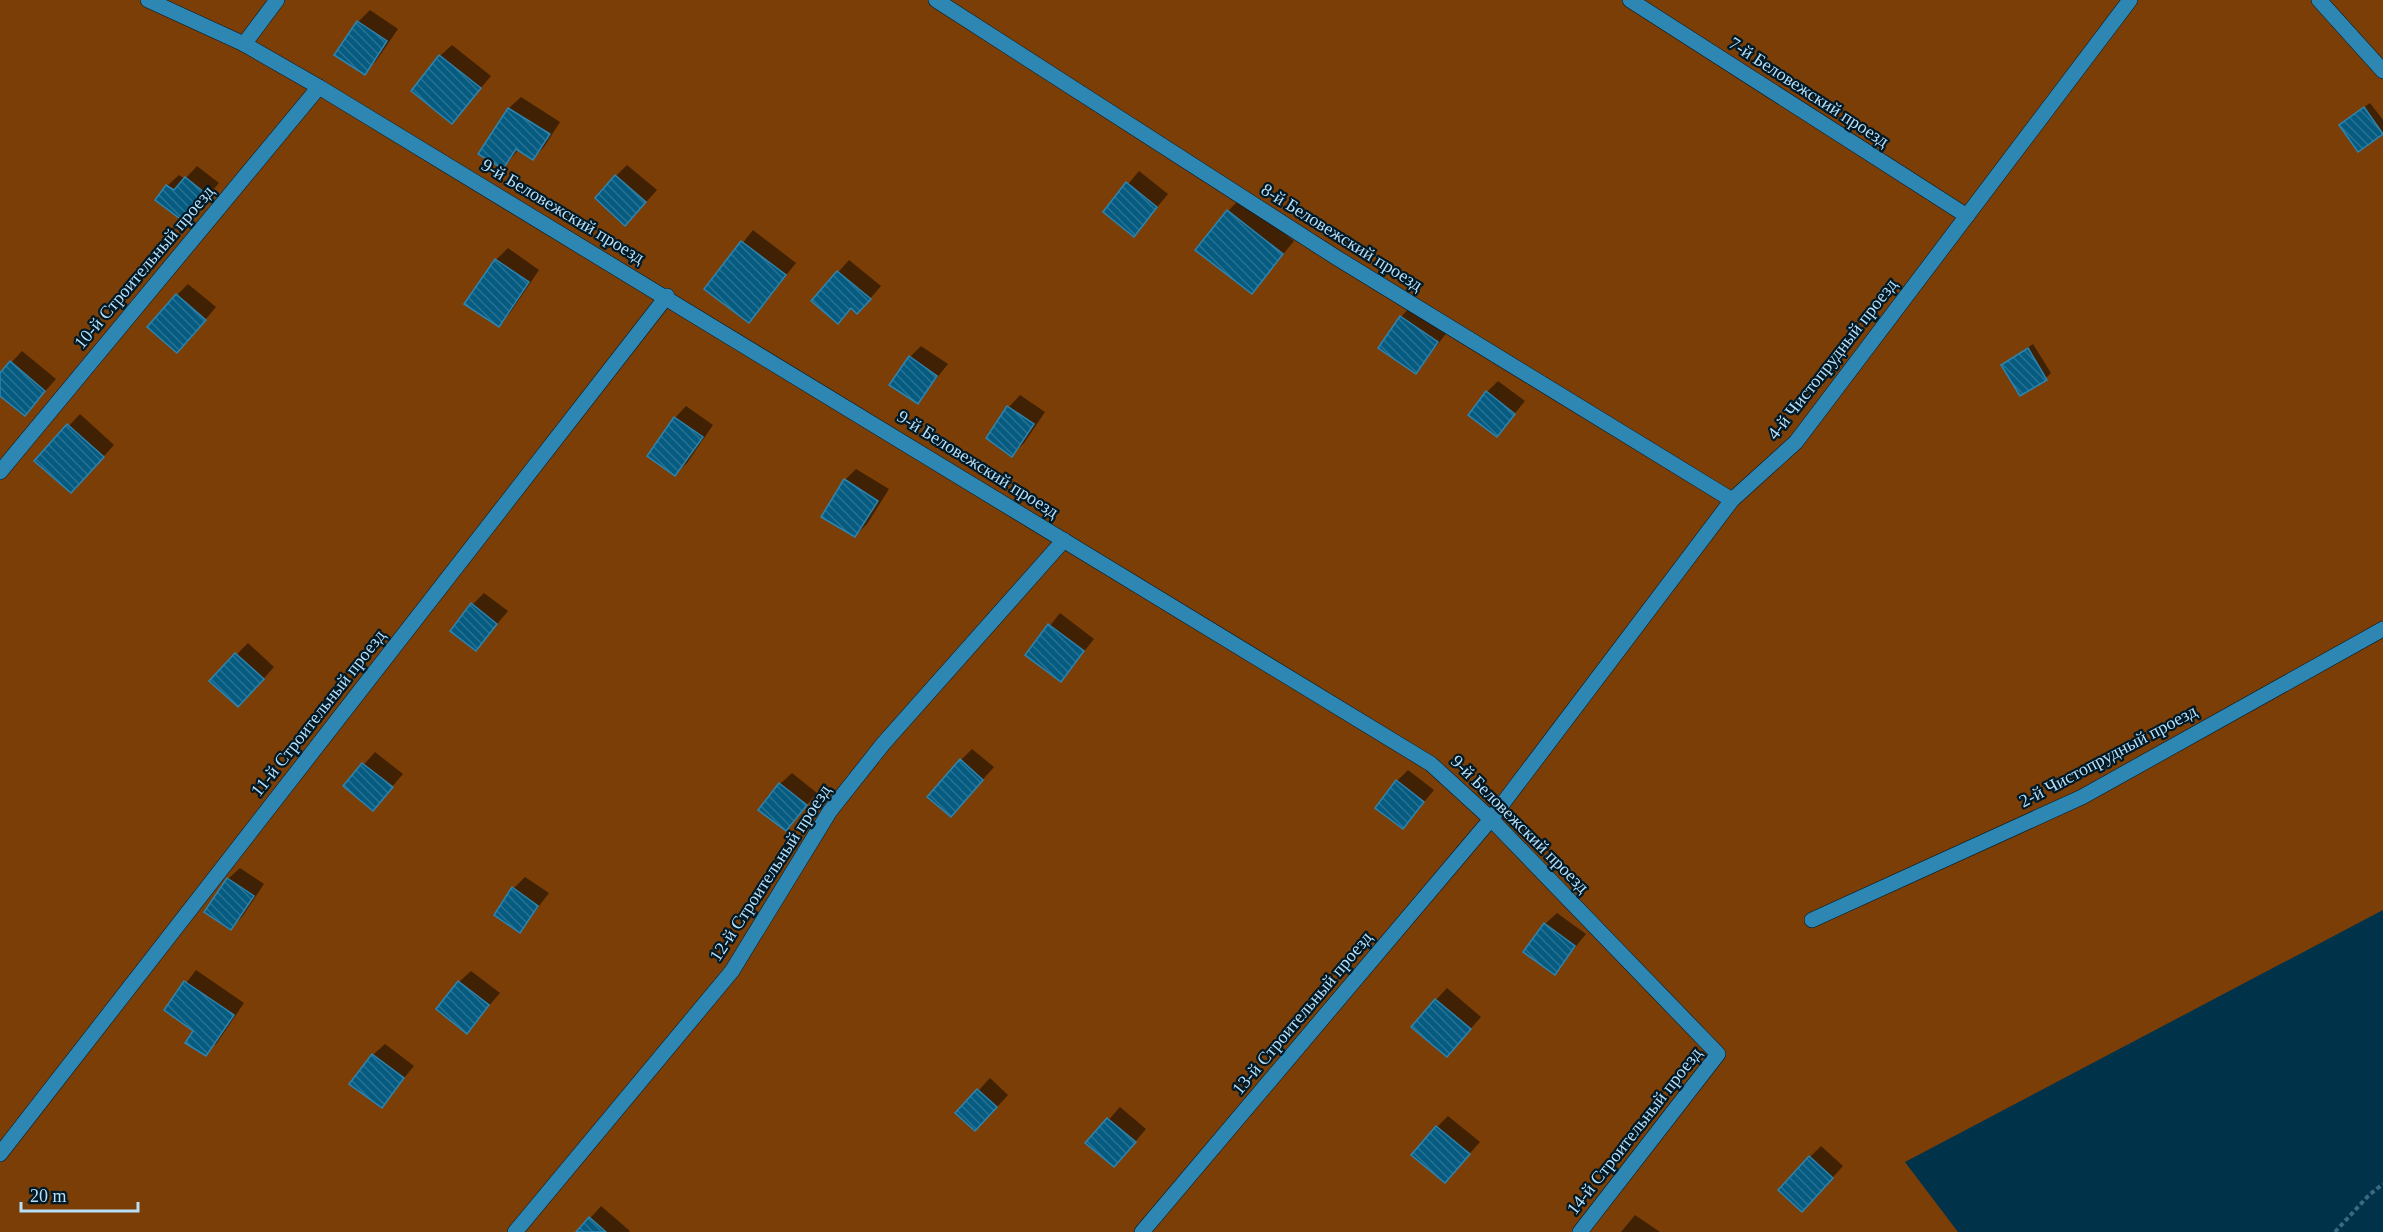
<svg xmlns="http://www.w3.org/2000/svg" width="2383" height="1232" viewBox="0 0 2383 1232" font-family="Georgia,serif">
<style>
.garden{fill:#7a3e06}
.shadow{fill:#0007}
.building{fill:url(#building-back-hatch);stroke:#2d85b2;stroke-width:1.5}
.lines{fill:none;stroke-linecap:round;stroke-linejoin:round}
.lane-casing{stroke:#001927;stroke-width:16}
.path{stroke:#3a6980;stroke-width:4;stroke-dasharray:4.5 3;stroke-linecap:butt}
.lane{stroke:#2e86b3;stroke-width:15}
.labels{text-anchor:middle;stroke-width:4.5;stroke-linejoin:round;paint-order:stroke}
.street-label{font-size:18px;fill:#b7dff7;stroke:#001927}
</style>
<defs>
<pattern id="building-back-hatch" width="6" height="6" patternUnits="userSpaceOnUse" patternTransform="scale(1.5)"><rect width="6" height="6" fill="#065b80"/><path d="M-1 5l2 2M0 0l6 6M5-1l2 2" fill="none" stroke="#287293"/></pattern>
</defs>
<rect width="100%" height="100%" fill="#003249"/>
<!-- garden -->
<polygon class="garden" points="0,0 2383,0 2383,910 1905,1162 1958,1232 0,1232"/>
<!-- shadow -->
<g class="shadow">
<polygon points="370,10 398,29 376,61 364,73 336,54 358,22"/>
<polygon points="452,45 491,76 452,122 440,56"/>
<polygon points="521,97 560,122 544,147 533,158 519,149 503,168 480,153 509,108"/>
<polygon points="2370,103 2383,120 2383,132 2359,150 2346,120"/>
<polygon points="627,165 657,190 637,212 616,176"/>
<polygon points="197,166 219,183 186,222 167,186 179,175 185,179"/>
<polygon points="1139,171 1168,194 1134,235 1105,212"/>
<polygon points="1240,199 1294,241 1252,292 1228,211"/>
<polygon points="753,230 796,263 749,321 706,289"/>
<polygon points="508,248 539,270 510,313 498,325 496,260"/>
<polygon points="849,260 881,286 869,300 852,307 838,322 813,301"/>
<polygon points="188,284 216,307 189,339 177,295"/>
<polygon points="1412,305 1449,330 1416,372 1401,317"/>
<polygon points="2033,344 2051,373 2046,378 2003,365"/>
<polygon points="921,346 948,364 917,402 910,357"/>
<polygon points="22,351 56,379 25,414 0,394 0,375"/>
<polygon points="1498,381 1525,401 1497,435 1487,392"/>
<polygon points="1020,395 1045,412 1024,443 1012,455 988,438 1009,407"/>
<polygon points="686,406 713,425 687,463 675,474 675,418"/>
<polygon points="80,414 114,445 82,480 37,460"/>
<polygon points="856,469 889,489 867,524 855,536 845,480"/>
<polygon points="484,593 508,611 476,649 473,604"/>
<polygon points="1060,613 1094,639 1061,680 1027,655"/>
<polygon points="248,643 274,667 250,694 211,681"/>
<polygon points="972,749 994,767 951,815 961,760"/>
<polygon points="375,752 403,774 373,809 345,786"/>
<polygon points="1408,770 1434,790 1403,827 1397,781"/>
<polygon points="792,773 817,793 786,829 780,784"/>
<polygon points="240,868 264,884 242,917 231,928 228,879"/>
<polygon points="525,877 549,893 520,931 514,888"/>
<polygon points="1557,913 1586,934 1554,973 1545,924"/>
<polygon points="196,970 244,1003 217,1043 205,1054 195,1030 166,1010"/>
<polygon points="471,971 500,993 466,1032 459,982"/>
<polygon points="1447,988 1481,1017 1458,1043 1436,1000"/>
<polygon points="385,1044 414,1066 381,1106 373,1055"/>
<polygon points="990,1078 1008,1095 987,1118 958,1113"/>
<polygon points="1120,1107 1146,1129 1125,1154 1088,1143"/>
<polygon points="1448,1116 1480,1142 1445,1181 1437,1127"/>
<polygon points="1821,1146 1843,1166 1813,1199 1810,1157"/>
<polygon points="601,1206 630,1231 629,1232 578,1232"/>
<polygon points="1635,1215 1660,1232 1621,1232"/>
</g>
<!-- building -->
<g class="building">
<polygon points="357,21 387,41 365,75 334,55"/>
<polygon points="439,55 481,88 452,124 411,91"/>
<polygon points="2364,107 2383,134 2358,152 2339,125"/>
<polygon points="508,108 550,134 533,160 516,149 503,169 478,154"/>
<polygon points="615,175 646,202 625,226 595,198"/>
<polygon points="185,177 209,196 187,224 155,200 166,185 174,190"/>
<polygon points="1126,182 1157,207 1134,237 1103,212"/>
<polygon points="1227,210 1283,254 1252,294 1195,250"/>
<polygon points="741,241 786,275 749,323 704,289"/>
<polygon points="495,259 529,282 499,327 464,304"/>
<polygon points="837,271 871,299 857,314 851,308 838,324 811,301"/>
<polygon points="176,294 206,320 177,353 147,327"/>
<polygon points="1400,316 1438,342 1416,374 1378,348"/>
<polygon points="2028,348 2047,380 2020,396 2001,365"/>
<polygon points="909,356 937,376 918,404 889,385"/>
<polygon points="10,361 45,391 25,416 0,396 0,373"/>
<polygon points="1486,391 1515,414 1497,437 1468,415"/>
<polygon points="1007,406 1034,424 1012,457 986,438"/>
<polygon points="674,417 703,437 675,476 647,456"/>
<polygon points="67,424 104,457 71,493 34,461"/>
<polygon points="844,479 878,501 855,537 821,517"/>
<polygon points="471,603 497,624 476,651 450,631"/>
<polygon points="1048,624 1084,651 1061,682 1025,655"/>
<polygon points="235,653 264,679 238,707 209,681"/>
<polygon points="960,759 983,780 951,817 927,797"/>
<polygon points="362,763 393,787 373,811 343,786"/>
<polygon points="1396,780 1424,802 1403,829 1375,808"/>
<polygon points="779,783 807,805 786,831 758,810"/>
<polygon points="227,878 254,896 231,930 204,912"/>
<polygon points="512,887 538,906 520,933 494,915"/>
<polygon points="1544,923 1575,946 1555,975 1523,952"/>
<polygon points="184,981 234,1015 206,1056 185,1043 193,1031 164,1010"/>
<polygon points="458,981 489,1005 467,1034 436,1009"/>
<polygon points="1435,999 1471,1029 1447,1057 1411,1027"/>
<polygon points="372,1054 404,1078 382,1108 349,1084"/>
<polygon points="977,1089 997,1107 975,1131 955,1113"/>
<polygon points="1107,1118 1136,1142 1114,1167 1085,1143"/>
<polygon points="1436,1126 1470,1154 1445,1183 1411,1155"/>
<polygon points="1809,1156 1833,1178 1802,1212 1778,1190"/>
<polygon points="589,1217 606,1232 576,1232"/>
</g>
<g class="lines">
<defs>
<g id="lane">
<polyline points="148,0 244,44 319,87 1431,764 1491,819 1718,1054 1580,1232"/>
<polyline points="936,0 1337,258 1732,500"/>
<polyline points="1630,0 1967,216"/>
<polyline points="2319,0 2383,71"/>
<polyline points="244,44 277,0"/>
<polyline points="0,472 319,87"/>
<polyline points="1812,920 2082,797 2383,629"/>
<polyline points="0,1154 667,296"/>
<polyline points="515,1232 732,971 830,811 883,744 1064,540"/>
<polyline points="1142,1232 1491,819 1732,500 1796,442 2130,0"/>
</g>
</defs>
<!-- lane casing -->
<use href="#lane" class="lane-casing"/>
<!-- path -->
<polyline class="path" points="2335,1232 2369,1195 2383,1184"/>
<!-- lane -->
<use href="#lane" class="lane"/>
</g>
<g class="labels">
<!-- street labels -->
<g class="street-label">
<text transform="translate(1809 92) rotate(33)" y="6">7-й Беловежский проезд</text>
<text transform="translate(563 211) rotate(31)" y="6">9-й Беловежский проезд</text>
<text transform="translate(1342 237) rotate(32)" y="6">8-й Беловежский проезд</text>
<text transform="translate(144 267) rotate(-50)" y="6">10-й Строительный проезд</text>
<text transform="translate(1832 359) rotate(-52)" y="6">4-й Чистопрудный проезд</text>
<text transform="translate(978 464) rotate(32)" y="6">9-й Беловежский проезд</text>
<text transform="translate(318 713) rotate(-52)" y="6">11-й Строительный проезд</text>
<text transform="translate(2108 756) rotate(-28)" y="6">2-й Чистопрудный проезд</text>
<text transform="translate(1520 824) rotate(45)" y="6">9-й Беловежский проезд</text>
<text transform="translate(770 873) rotate(-57)" y="6">12-й Строительный проезд</text>
<text transform="translate(1302 1013) rotate(-50)" y="6">13-й Строительный проезд</text>
<text transform="translate(1634 1131) rotate(-52)" y="6">14-й Строительный проезд</text>
</g>
</g>
<!-- scale -->
<path d="M21 1202v9h117v-9" fill="none" stroke="#b7dff7" stroke-width="3"/>
<text x="30" y="1202" font-size="18" fill="#b7dff7" stroke="#001927" stroke-width="4.5" paint-order="stroke">20 m</text>
</svg>
